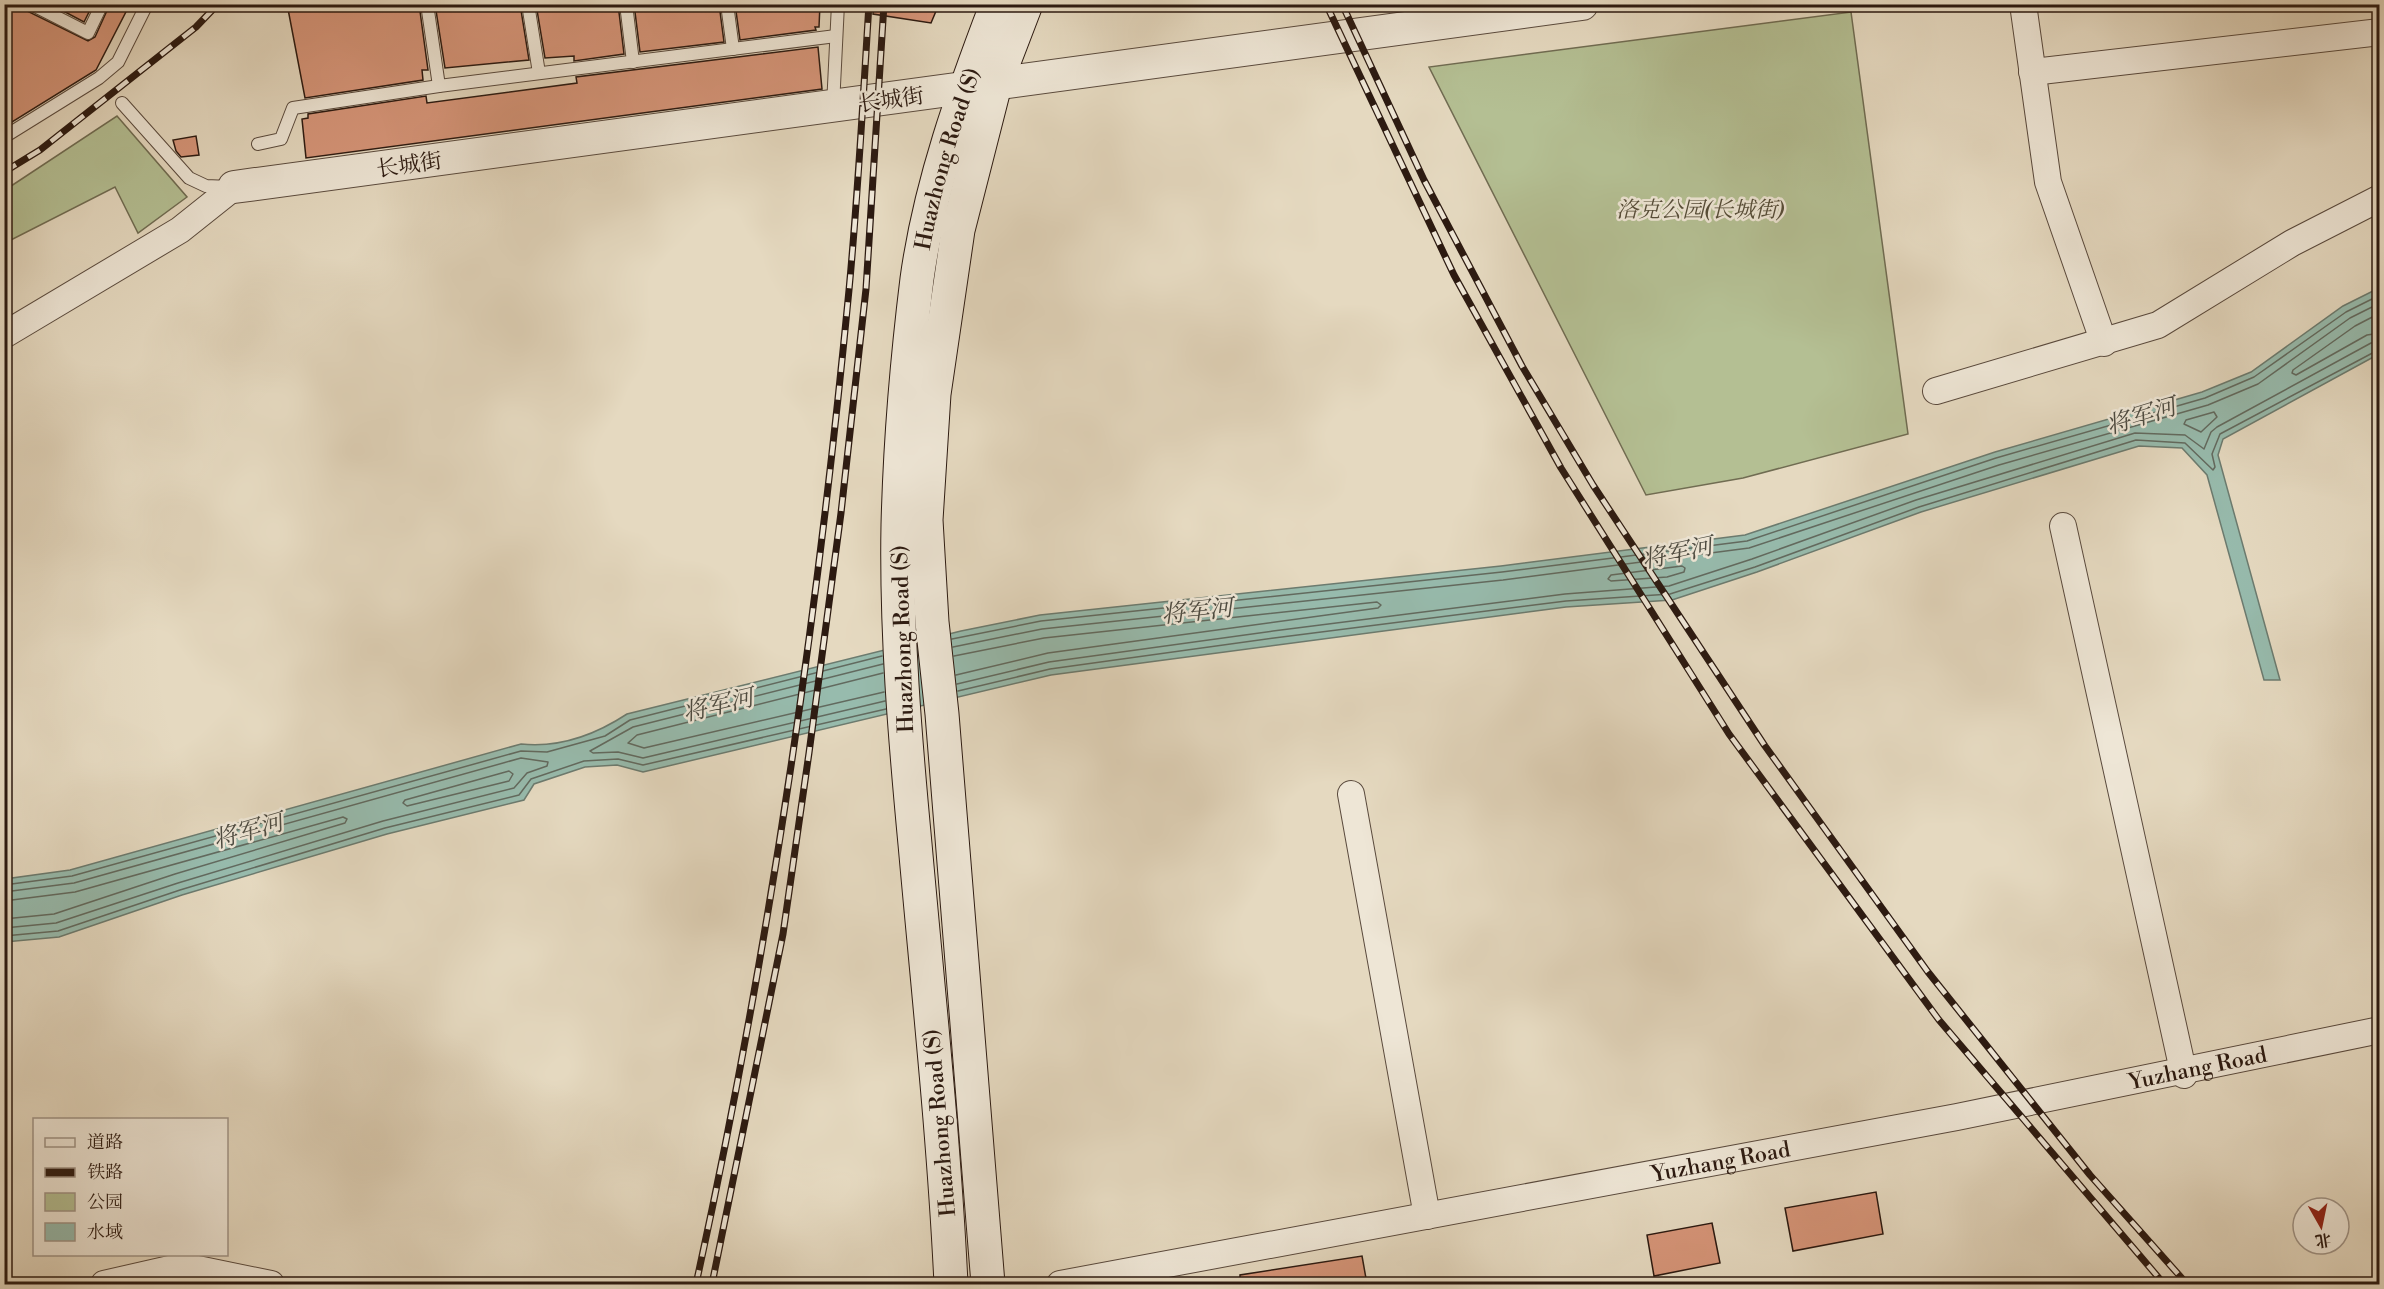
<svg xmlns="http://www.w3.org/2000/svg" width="2384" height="1289" viewBox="0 0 2384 1289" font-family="'Libre Bodoni','Noto Serif SC',serif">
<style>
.green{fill:#b4bf93;stroke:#706c52;stroke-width:1.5}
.water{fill:#97bbad;stroke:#6c7b6f;stroke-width:1.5}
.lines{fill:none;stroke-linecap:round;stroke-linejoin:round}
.shore{stroke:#626a5f;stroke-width:1.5}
.building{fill:#d69579;stroke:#2c1a11;stroke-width:1.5}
.service-casing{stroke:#5a4a3d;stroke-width:14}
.minor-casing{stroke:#5a4a3d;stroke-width:28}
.tertiary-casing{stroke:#5a4a3d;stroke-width:34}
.secondary-casing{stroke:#2c1a11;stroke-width:35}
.service{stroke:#eee6d6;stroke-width:12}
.minor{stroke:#eee6d6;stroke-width:26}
.tertiary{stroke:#eee6d6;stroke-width:32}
.secondary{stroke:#eee6d6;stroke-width:33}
.rail-casing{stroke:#2c1a11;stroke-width:7}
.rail{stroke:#eee6d6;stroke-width:4.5;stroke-dasharray:14;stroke-linecap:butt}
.labels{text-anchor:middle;stroke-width:5;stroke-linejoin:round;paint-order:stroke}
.street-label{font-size:22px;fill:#2c1a11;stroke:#eee6d6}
.park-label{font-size:22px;font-style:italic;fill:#554c38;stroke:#eee6d6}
.water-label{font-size:24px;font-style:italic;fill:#4c4a40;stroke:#eee6d6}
</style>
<rect width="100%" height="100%" fill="#e5d9c0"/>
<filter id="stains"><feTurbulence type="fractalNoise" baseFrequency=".00333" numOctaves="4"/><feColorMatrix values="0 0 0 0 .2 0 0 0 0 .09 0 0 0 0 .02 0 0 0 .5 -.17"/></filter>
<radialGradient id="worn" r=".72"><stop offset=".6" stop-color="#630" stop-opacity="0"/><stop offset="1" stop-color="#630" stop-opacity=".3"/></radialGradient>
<!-- green -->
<g class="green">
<polygon points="1851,12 1908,434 1743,478 1646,495 1429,67"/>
<polygon points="117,116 187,197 138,233 115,187 5,243 5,190"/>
</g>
<!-- water -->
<path class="water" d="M 2379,288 L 2379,354 L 2223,439 L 2218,455 L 2280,680 L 2264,680 L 2207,475 L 2182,448 L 2139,446 L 1921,512 L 1757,572 L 1672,600 L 1566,607 L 1051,675 L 643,772 L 617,765 L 585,767 L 534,784 L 524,800 L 387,834 L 182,895 L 59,937 L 5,942 L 5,879 L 70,870 L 521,744 C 559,748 595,735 627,714 L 961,631 L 1040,615 L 1501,566 L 1745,535 L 1995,452 L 2202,392 L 2251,372 L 2343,306 Z"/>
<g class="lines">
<!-- shore -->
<g class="shore">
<polyline points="2380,313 2355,326 2293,370 2292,373 2296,375 2367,335 2380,333"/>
<polygon points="2214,412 2217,417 2201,432 2184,424 2186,420"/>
<polygon points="1682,566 1685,568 1684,572 1667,577 1611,581 1608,579 1611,575"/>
<polyline points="952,639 1041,621 1502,572 1747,541 1996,458 2205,398 2254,377 2346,312 2380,295"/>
<polyline points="953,647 1042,629 1503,580 1749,548 1999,465 2208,405 2258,384 2350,318 2380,303"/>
<polyline points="954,656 1044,638 1377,602 1381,605 1378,608 1048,653 956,675"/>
<polyline points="883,664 633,727 590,751 593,753 618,752 643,758 885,701"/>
<polyline points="883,673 637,735 628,743 644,748 884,692"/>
<polyline points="957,684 1049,662 1273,631 1565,594 1669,586 1752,559 1916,500 2135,433 2185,435 2204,449 2211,432 2217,427 2371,343 2380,342"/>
<polyline points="958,691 1050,669 1274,638 1566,601 1670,594 1755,567 1919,507 2136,440 2185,443 2213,470 2215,467 2212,454 2220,434 2380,349"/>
<polygon points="509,771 513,774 509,781 407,806 403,803 405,800"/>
<polyline points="4,885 72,876 521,751 547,752 605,736 630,720 882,656"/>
<polyline points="4,892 74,883 521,758 548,762 547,766 527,773 514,788 383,821 178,883 56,923 4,928"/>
<polyline points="4,901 75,892 343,817 347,819 345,823 175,874 54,914 4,919"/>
<polyline points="4,936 58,931 180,890 385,828 519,795 531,779 584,761 618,759 643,765 886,709"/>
</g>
</g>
<!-- building -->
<g class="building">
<polygon points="4,4 23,4 27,11 88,41 95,37 110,4 130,4 96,70 4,127"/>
<polygon points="50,4 93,4 84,22"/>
<polygon points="320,4 419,4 428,70 422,70 423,80 305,98 288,9"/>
<polygon points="435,4 520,4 529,60 445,68"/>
<polygon points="536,4 618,4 624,54 574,61 574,56 545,58"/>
<polygon points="634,4 719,4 724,42 640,52"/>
<polygon points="735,4 820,4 819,27 815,27 816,30 740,40"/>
<polygon points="874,4 939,4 931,23 873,14"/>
<polygon points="818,47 822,89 306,158 302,119 308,118 308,114 426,96 427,103 577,83 576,77"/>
<polygon points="196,136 199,155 181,157 176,151 173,140"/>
<polygon points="1876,1192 1883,1234 1793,1251 1785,1208"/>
<polygon points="1712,1223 1720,1263 1654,1276 1647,1235"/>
<polygon points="1362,1256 1367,1284 1240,1284 1240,1275"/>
</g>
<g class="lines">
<defs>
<g id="service">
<polyline points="31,4 88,33 102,4"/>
<polyline points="427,4 439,86"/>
<polyline points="528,4 539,73"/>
<polyline points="626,4 633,62"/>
<polyline points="727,4 733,49"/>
<polyline points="122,103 189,178 206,186 230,187"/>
<polyline points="833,106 838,4"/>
<polyline points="4,137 99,78 118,62 147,4"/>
<polyline points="258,144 281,139 293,108 439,86 836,36"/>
</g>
<g id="minor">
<polyline points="2023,4 2048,182 2104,343"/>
<polyline points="2032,72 2380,32"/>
<polyline points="4,335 180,230 234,187"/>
<polyline points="1936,391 2158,325 2292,243 2380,198"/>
<polyline points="2063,526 2184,1075"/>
<polyline points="1351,794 1427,1216"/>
<polyline points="104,1284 183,1266 271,1284"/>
<path id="s1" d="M 1060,1284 L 1957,1117 L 2380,1030"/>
</g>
<polyline id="tertiary" points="234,187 1582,4"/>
<g id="secondary">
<path id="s2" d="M 951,1284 C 944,1137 928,990 915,844 C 905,738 896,631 898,525 C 900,444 907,360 917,279 C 930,184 963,93 997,4"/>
<polyline points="988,1284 942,714 932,622 926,520 934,394 958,230 995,85 1026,4"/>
</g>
</defs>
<!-- service casing -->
<use href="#service" class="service-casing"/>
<!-- minor casing -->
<use href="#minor" class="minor-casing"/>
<!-- tertiary casing -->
<use href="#tertiary" class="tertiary-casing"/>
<!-- secondary casing -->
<use href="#secondary" class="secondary-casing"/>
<!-- service -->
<use href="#service" class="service"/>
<!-- minor -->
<use href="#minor" class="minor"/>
<!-- tertiary -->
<use href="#tertiary" class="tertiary"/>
<!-- secondary -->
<use href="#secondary" class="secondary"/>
<defs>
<g id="rail">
<polyline points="1326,4 1454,275 1561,468 1729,734 1939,1020 2164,1284"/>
<polyline points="1342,4 1424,180 1522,366 1593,485 1765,746 1928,972 2090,1175 2187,1284"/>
<polyline points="4,172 40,150 196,27 218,4"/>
<path d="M 696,1284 C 768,957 817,624 849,290 C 858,195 863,99 869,4"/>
<polyline points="712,1284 783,934 809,753 841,513 866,289 884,4"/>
</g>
</defs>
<!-- rail casing -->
<use href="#rail" class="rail-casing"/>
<!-- rail -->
<use href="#rail" class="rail"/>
</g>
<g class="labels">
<!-- street labels -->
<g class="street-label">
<text transform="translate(891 99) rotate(-8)" y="8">长城街</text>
<text dy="8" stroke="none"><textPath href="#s2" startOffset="1132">Huazhong Road (S)</textPath></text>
<text transform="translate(409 164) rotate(-8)" y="8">长城街</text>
<text transform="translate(902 639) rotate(-92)" y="8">Huazhong Road (S)</text>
<text dy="8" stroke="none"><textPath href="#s1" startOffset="1158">Yuzhang Road</textPath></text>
<text transform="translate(939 1123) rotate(-95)" y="8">Huazhong Road (S)</text>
<text dy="8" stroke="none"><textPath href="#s1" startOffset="672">Yuzhang Road</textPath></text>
</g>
<!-- park labels -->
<g class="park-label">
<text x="1700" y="217">洛克公园(长城街)</text>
</g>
<!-- water labels -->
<g class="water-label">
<text transform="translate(2141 416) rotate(-17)" y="8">将军河</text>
<text transform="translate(1677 553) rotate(-12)" y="8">将军河</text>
<text transform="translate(1197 611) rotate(-6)" y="8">将军河</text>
<text transform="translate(718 705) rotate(-13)" y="8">将军河</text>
<text transform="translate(248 831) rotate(-16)" y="8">将军河</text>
</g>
</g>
<!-- margin -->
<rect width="2384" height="1289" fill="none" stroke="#e5d9c0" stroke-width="24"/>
<rect x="6" y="6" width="2372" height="1277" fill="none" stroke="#2c1a11" stroke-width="3"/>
<rect x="12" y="12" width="2360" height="1265" fill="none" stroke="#2c1a11" stroke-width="1.5"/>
<!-- legend -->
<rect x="33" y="1118" width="195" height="138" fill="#eee6d6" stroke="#a09487" stroke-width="1.5"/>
<rect x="45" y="1138" width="30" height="9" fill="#eee6d6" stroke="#a09487" stroke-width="1.5"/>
<text x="87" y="1148" font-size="18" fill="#2c1a11">道路</text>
<rect x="45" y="1168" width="30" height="9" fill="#2c1a11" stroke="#a09487" stroke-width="1.5"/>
<text x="87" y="1178" font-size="18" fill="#2c1a11">铁路</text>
<rect x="45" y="1193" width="30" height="18" fill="#b4bf93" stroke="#a09487" stroke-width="1.5"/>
<text x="87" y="1208" font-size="18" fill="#2c1a11">公园</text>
<rect x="45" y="1223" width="30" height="18" fill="#97bbad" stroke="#a09487" stroke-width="1.5"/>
<text x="87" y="1238" font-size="18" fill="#2c1a11">水域</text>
<!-- north arrow -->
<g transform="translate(2321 1226) rotate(171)"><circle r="28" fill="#eee6d6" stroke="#a09487" stroke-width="1.5"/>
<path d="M0-4.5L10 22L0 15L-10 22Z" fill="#8f2418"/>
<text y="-9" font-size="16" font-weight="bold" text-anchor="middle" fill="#2c1a11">北</text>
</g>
<rect width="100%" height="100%" filter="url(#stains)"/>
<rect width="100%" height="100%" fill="url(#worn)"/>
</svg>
